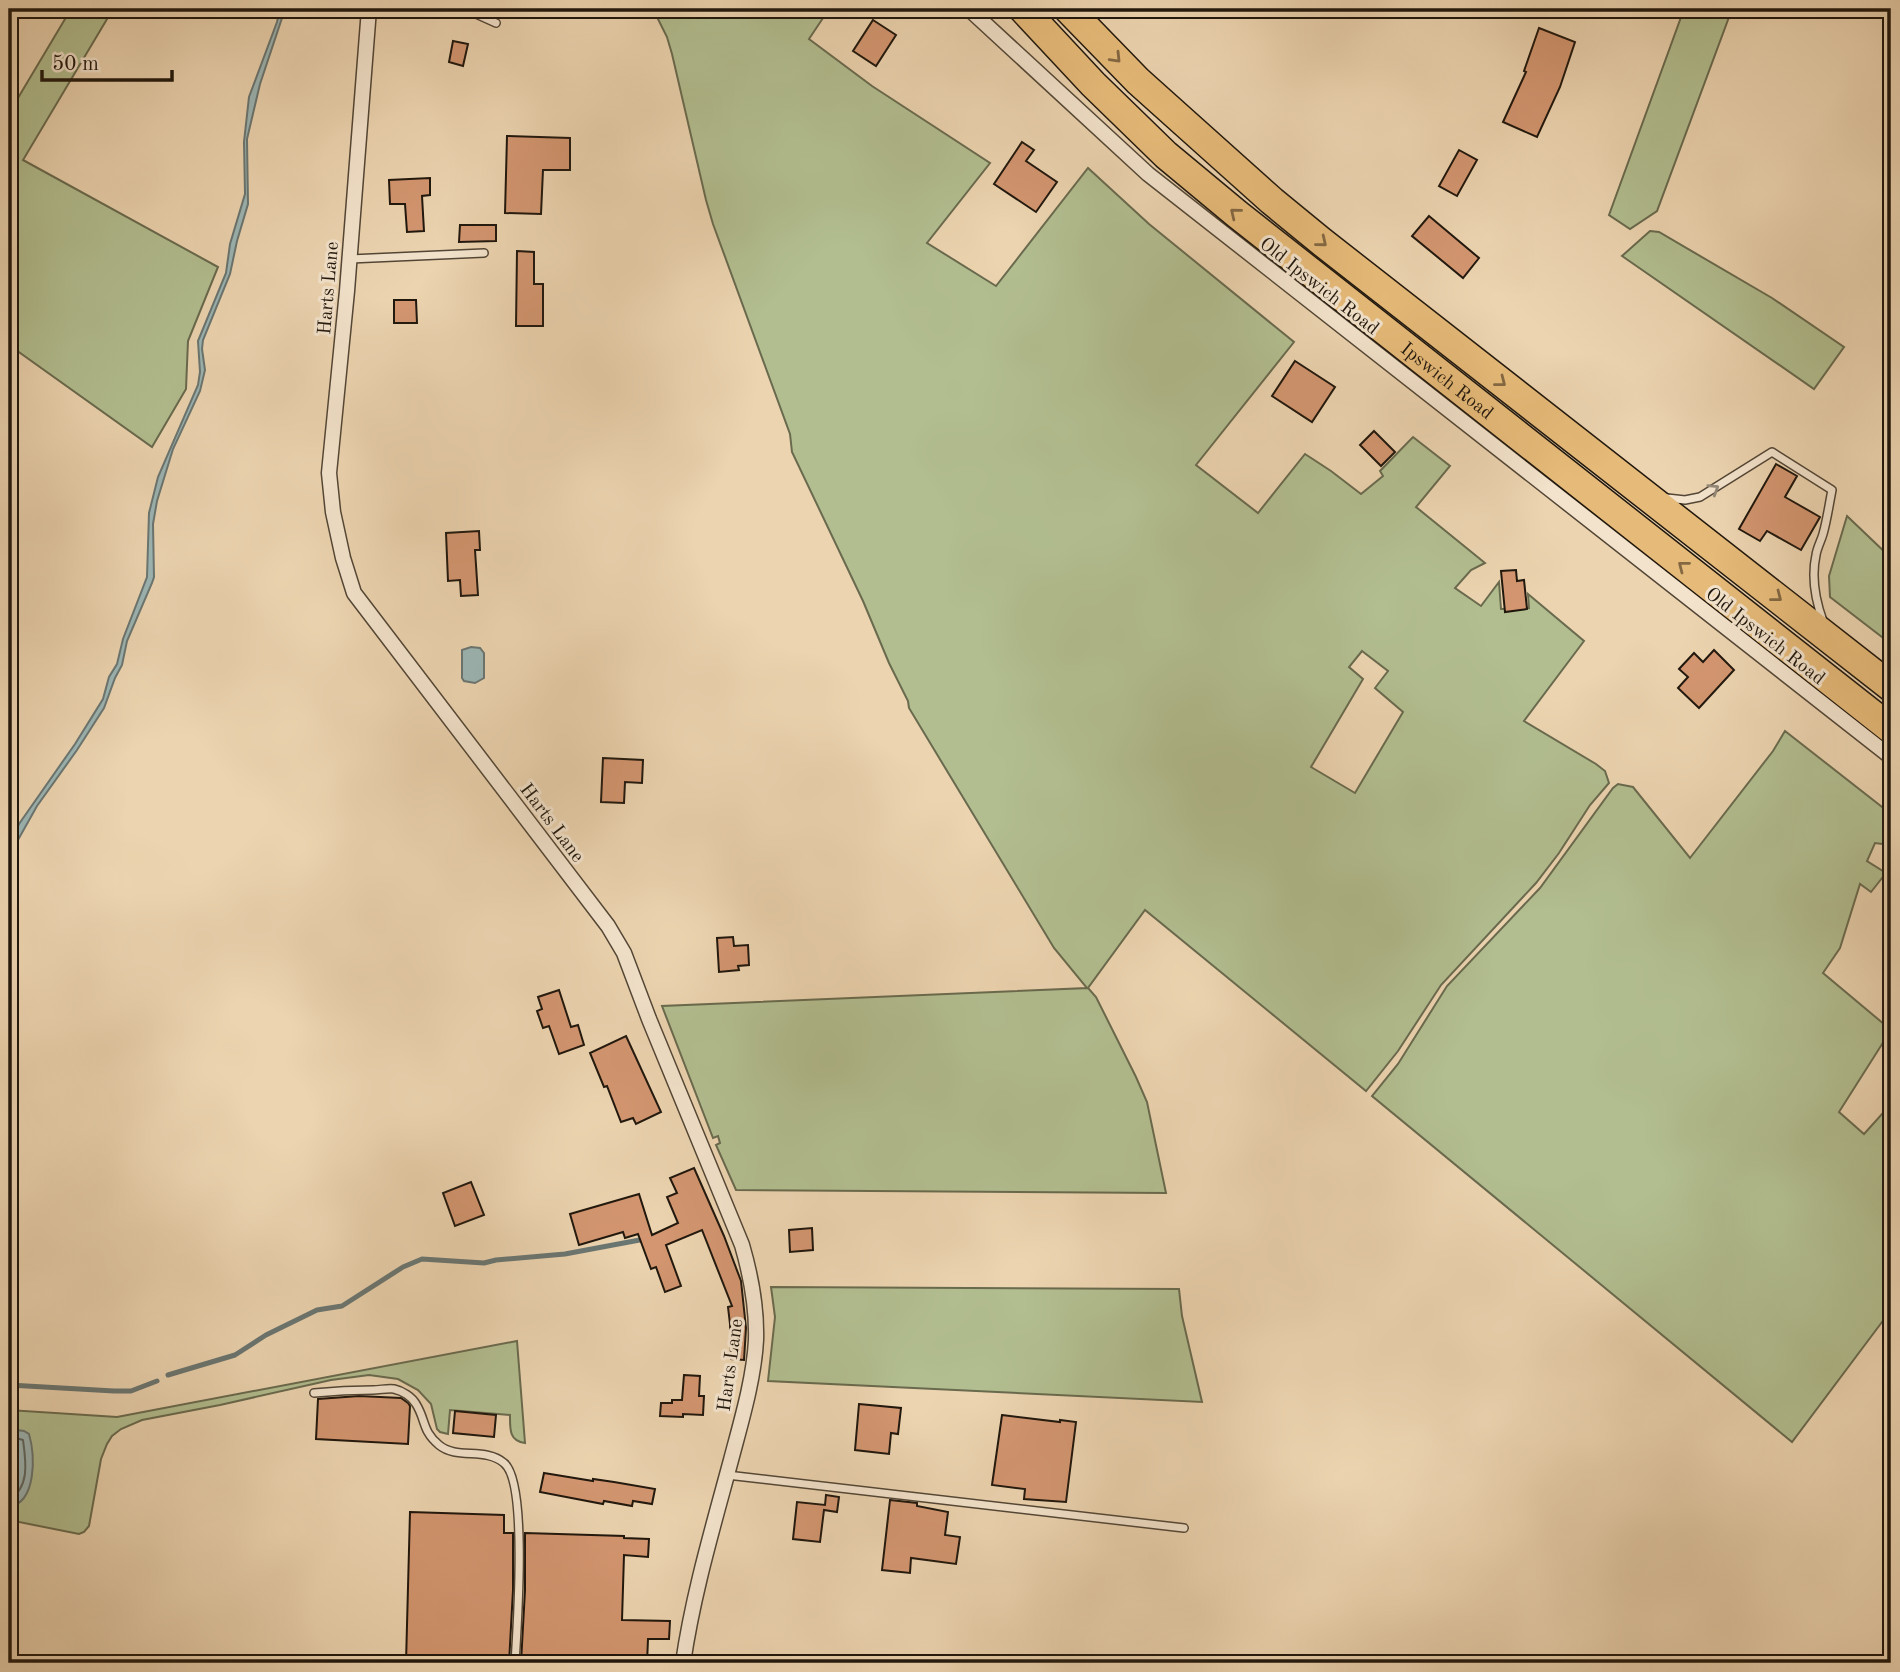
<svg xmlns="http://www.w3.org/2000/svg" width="1900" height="1672" viewBox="0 0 1900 1672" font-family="'Old Standard TT',serif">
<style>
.green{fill:#b2be90;stroke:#696a4e;stroke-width:2;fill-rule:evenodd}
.water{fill:#9cb6b5;stroke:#6a7672;stroke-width:2}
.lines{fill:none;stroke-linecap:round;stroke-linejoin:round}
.shore{stroke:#5e6661;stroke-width:2}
.stream{stroke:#6a7672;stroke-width:5}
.building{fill:#d39670;stroke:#20170d;stroke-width:2}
.lane-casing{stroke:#534636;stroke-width:10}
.street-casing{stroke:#534636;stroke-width:17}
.highway-casing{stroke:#20170d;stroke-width:31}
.lane{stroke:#f3e3cc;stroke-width:7}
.street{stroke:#f3e3cc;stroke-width:14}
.highway{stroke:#e6ba78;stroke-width:28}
.oneway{stroke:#836842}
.oneway2{stroke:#948776}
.labels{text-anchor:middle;stroke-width:6;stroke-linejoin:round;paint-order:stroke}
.street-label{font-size:19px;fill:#20170d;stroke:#f3e3cc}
</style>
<rect width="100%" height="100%" fill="#ecd4b0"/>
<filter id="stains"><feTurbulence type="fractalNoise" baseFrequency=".00286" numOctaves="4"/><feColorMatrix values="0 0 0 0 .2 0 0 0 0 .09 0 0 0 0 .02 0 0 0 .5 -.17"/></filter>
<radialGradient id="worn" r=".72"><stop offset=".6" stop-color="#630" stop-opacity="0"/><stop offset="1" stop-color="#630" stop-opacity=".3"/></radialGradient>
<!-- green -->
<g class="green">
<polygon points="71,9 113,9 23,160 218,267 188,341 186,389 152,447 9,345 9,113"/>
<path d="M 653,9 L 829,9 L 809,39 L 872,86 L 990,163 L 927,243 L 996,286 L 1088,168 L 1149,224 L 1294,342 L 1196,465 L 1258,513 L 1305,454 L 1331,471 L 1361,494 L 1383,476 L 1380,471 L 1413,437 L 1450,466 L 1416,507 L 1485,563 L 1471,570 L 1455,588 L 1481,606 L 1499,582 L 1501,609 L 1529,608 L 1528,594 L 1584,641 L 1524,721 L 1596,764 L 1605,771 L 1609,783 L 1590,805 L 1559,853 L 1536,883 L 1441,985 L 1398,1051 L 1366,1091 L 1145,910 L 1088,988 L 1096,997 L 1136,1077 L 1147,1102 L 1166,1193 L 736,1190 L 716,1145 L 720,1143 L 718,1136 L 713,1138 L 662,1006 L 1087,988 L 1054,948 L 909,708 L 908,701 L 889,663 L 863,601 L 792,452 L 790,434 L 713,224 L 706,200 L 672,54 L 667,37 ZM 1362,651 L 1388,671 L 1375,688 L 1403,712 L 1355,793 L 1311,767 L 1363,679 L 1349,667 Z"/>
<polygon points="1684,9 1732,9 1657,211 1630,229 1609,215"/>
<polygon points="1650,231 1659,232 1772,298 1844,347 1814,389 1622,256"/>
<polygon points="1847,516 1891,558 1891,644 1830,597 1829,576"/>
<polygon points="1785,731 1891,814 1891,845 1875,843 1867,861 1886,873 1871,892 1860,884 1840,948 1823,973 1891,1030 1839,1112 1864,1134 1891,1104 1891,1310 1792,1442 1372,1096 1398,1064 1447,986 1540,888 1613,788 1618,784 1633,787 1690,858 1773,751"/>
<polygon points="771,1287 1179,1289 1182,1316 1202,1402 768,1381 775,1317"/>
<path d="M 517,1341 L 525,1443 C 509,1441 510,1429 510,1415 L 450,1410 L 448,1434 L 440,1432 L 437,1429 L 431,1404 L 418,1390 L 398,1379 L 369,1375 L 331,1380 L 220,1405 L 142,1420 L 121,1429 L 112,1436 L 107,1444 L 101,1459 L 89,1526 L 84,1532 L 79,1534 L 9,1520 L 9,1410 L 117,1417 Z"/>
</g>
<!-- water -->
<g class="water">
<polygon points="280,9 285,9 260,84 247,139 248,204 237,241 230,274 203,340 202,349 205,370 200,391 173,449 157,501 153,524 154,577 152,583 127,641 122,665 115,678 104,708 77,750 37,806 9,856 9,845 19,824 75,744 103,699 109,677 117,664 123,639 147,577 149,513 158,477 198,385 200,372 198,341 226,273 230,244 245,194 244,142 249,97 277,22"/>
<polygon points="471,647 480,648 484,653 484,678 475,683 464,681 462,678 462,650"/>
<path d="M 9,1429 L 24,1431 L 29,1434 C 35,1455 37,1502 9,1507 Z"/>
</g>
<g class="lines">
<!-- shore -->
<path class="shore" d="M 9,1436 L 23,1440 C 26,1462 30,1487 9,1500"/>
<!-- stream -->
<g class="stream">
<polyline points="168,1375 235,1355 266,1335 317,1310 342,1306 403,1267 422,1259 484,1263 496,1260 565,1254 645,1239"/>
<polyline points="9,1385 114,1391 131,1391 157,1381"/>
</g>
</g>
<!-- building -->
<g class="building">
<polygon points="873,20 896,35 876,66 853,51"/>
<polygon points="1539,28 1575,42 1560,87 1537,137 1503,122 1526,72 1524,71"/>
<polygon points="453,41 468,44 463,66 449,62"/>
<polygon points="507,136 570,138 570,170 543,170 541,214 505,213"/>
<polygon points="1022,142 1034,150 1026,161 1057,182 1036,212 994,184"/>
<polygon points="1459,150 1477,160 1457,196 1439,186"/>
<polygon points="430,178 430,195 422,196 424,231 407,232 405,204 390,204 389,180"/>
<polygon points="1429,216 1479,258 1463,278 1412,236"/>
<polygon points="460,225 496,225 496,241 459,242"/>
<polygon points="517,251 534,252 534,284 543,284 543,326 516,326"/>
<polygon points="394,300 416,300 417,323 394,323"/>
<polygon points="1295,361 1335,387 1312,422 1272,396"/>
<polygon points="1374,431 1395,452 1381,466 1360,445"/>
<polygon points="1776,464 1797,476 1785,497 1820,517 1801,550 1767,531 1760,541 1739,529"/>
<polygon points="479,531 480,550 475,550 478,595 461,596 460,580 448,581 446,533"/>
<polygon points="1516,570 1517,581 1524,580 1527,609 1505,612 1501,571"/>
<polygon points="1714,650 1734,670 1699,708 1678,688 1688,677 1679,669 1694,653 1703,662"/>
<polygon points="603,758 643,760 642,783 625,782 624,803 601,802"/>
<polygon points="733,937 734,946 748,945 749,965 738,966 739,970 719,972 717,938"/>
<polygon points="559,990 571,1027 578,1025 584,1045 559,1054 549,1026 543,1028 537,1011 542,1009 538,997"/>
<polygon points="626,1036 661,1112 636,1124 633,1118 621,1122 607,1086 604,1087 590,1053"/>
<polygon points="694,1168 724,1236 741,1281 746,1328 744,1360 731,1359 730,1324 728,1307 732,1306 702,1230 666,1245 681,1286 665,1292 656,1267 651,1269 638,1234 625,1238 623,1232 579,1245 570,1214 639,1194 652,1235 678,1223 667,1197 677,1193 670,1178"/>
<polygon points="471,1182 484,1215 455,1226 443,1193"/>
<polygon points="812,1228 813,1250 790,1252 789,1230"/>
<polygon points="684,1375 700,1376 699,1396 704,1396 703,1415 683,1414 683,1417 660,1416 661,1403 672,1403 672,1400 682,1400"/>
<polygon points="359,1396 401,1398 408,1403 410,1406 408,1444 316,1439 318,1399"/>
<polygon points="859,1404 901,1408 898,1434 891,1433 889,1454 855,1450"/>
<polygon points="455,1411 496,1415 494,1437 453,1433"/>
<polygon points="1002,1415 1060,1422 1060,1420 1076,1422 1066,1502 1024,1499 1025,1489 992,1485"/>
<polygon points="544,1473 593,1481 593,1479 614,1482 655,1489 652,1504 633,1501 632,1506 604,1501 603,1504 540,1492"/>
<polygon points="826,1495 839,1497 837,1512 824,1510 820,1542 793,1539 797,1502 825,1505"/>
<polygon points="890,1500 917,1503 917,1506 948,1512 945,1535 960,1537 956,1564 911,1558 910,1573 882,1570"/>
<polygon points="410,1512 504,1515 504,1533 513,1533 513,1590 509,1663 406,1663"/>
<polygon points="525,1533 624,1536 624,1538 649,1539 648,1557 624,1555 622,1620 670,1621 669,1639 648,1639 647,1663 521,1663 525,1590"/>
</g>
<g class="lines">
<defs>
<g id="lane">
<polyline points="465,9 496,23"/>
<polyline points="350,259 484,253"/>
<path d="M 1667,498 L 1685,500 L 1700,497 L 1772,452 L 1832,490 C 1829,505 1827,520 1823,534 C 1821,541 1817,548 1816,555 C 1811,578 1815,599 1823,621"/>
<path d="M 314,1393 C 334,1391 353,1390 373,1390 C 380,1390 388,1388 394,1389 C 403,1391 412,1397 416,1404 C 426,1420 422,1431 439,1445 C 457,1460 485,1447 504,1463 C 528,1482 517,1629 515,1663"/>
<polyline points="727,1475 1184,1528"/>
</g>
<g id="street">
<path d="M 369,9 L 347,291 L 329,473 L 333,512 L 343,558 L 354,593 L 608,926 L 624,953 L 649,1019 L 742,1245 C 751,1276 757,1307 756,1340 C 754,1379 741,1422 731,1460 C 713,1527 693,1594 683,1663"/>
<polyline points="969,9 1148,174 1891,757"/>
</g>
<g id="highway">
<path id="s1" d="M 1023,9 L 1093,84 L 1166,155 L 1237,214 L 1891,729"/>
<polyline points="1068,9 1138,81 1272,201 1322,242 1891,687"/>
</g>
</defs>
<!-- lane casing -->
<use href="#lane" class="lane-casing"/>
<!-- street casing -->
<use href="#street" class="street-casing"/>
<!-- highway casing -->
<use href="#highway" class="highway-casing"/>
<!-- lane -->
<use href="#lane" class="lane"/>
<!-- street -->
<use href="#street" class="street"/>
<!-- highway -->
<use href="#highway" class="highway"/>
</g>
<!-- one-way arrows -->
<defs><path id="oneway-chevron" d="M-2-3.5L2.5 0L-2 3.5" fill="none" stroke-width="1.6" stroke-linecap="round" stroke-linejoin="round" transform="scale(1.75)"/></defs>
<g class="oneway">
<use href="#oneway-chevron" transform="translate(1116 58) rotate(46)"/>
<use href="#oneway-chevron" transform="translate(1235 213) rotate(-141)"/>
<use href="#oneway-chevron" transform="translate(1322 242) rotate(39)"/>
<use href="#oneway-chevron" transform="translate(1501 382) rotate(38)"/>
<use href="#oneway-chevron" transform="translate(1683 566) rotate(-142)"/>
<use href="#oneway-chevron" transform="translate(1777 597) rotate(38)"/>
</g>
<use class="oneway2" href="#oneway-chevron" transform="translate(1714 489) rotate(-32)"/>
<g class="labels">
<!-- street labels -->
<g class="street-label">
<text transform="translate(1320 285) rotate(38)" y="7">Old Ipswich Road</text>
<text transform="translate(327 288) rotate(-85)" y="7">Harts Lane</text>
<text dy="7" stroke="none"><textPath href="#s1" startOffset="565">Ipswich Road</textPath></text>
<text transform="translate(1766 635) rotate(38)" y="7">Old Ipswich Road</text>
<text transform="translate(553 822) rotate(53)" y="7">Harts Lane</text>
<text transform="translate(729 1365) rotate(-82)" y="7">Harts Lane</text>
</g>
</g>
<!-- margin -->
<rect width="1900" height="1672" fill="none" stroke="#ecd4b0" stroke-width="35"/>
<rect x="10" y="10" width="1879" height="1651" fill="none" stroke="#20170d" stroke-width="3.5"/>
<rect x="18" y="18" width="1865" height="1637" fill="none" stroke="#20170d" stroke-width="2"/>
<!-- scale -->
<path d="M42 70v10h130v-10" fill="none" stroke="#20170d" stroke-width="3.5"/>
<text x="52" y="70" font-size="21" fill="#20170d" stroke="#f3e3cc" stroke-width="5" paint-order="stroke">50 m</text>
<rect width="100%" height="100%" filter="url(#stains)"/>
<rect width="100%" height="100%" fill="url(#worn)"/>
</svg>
